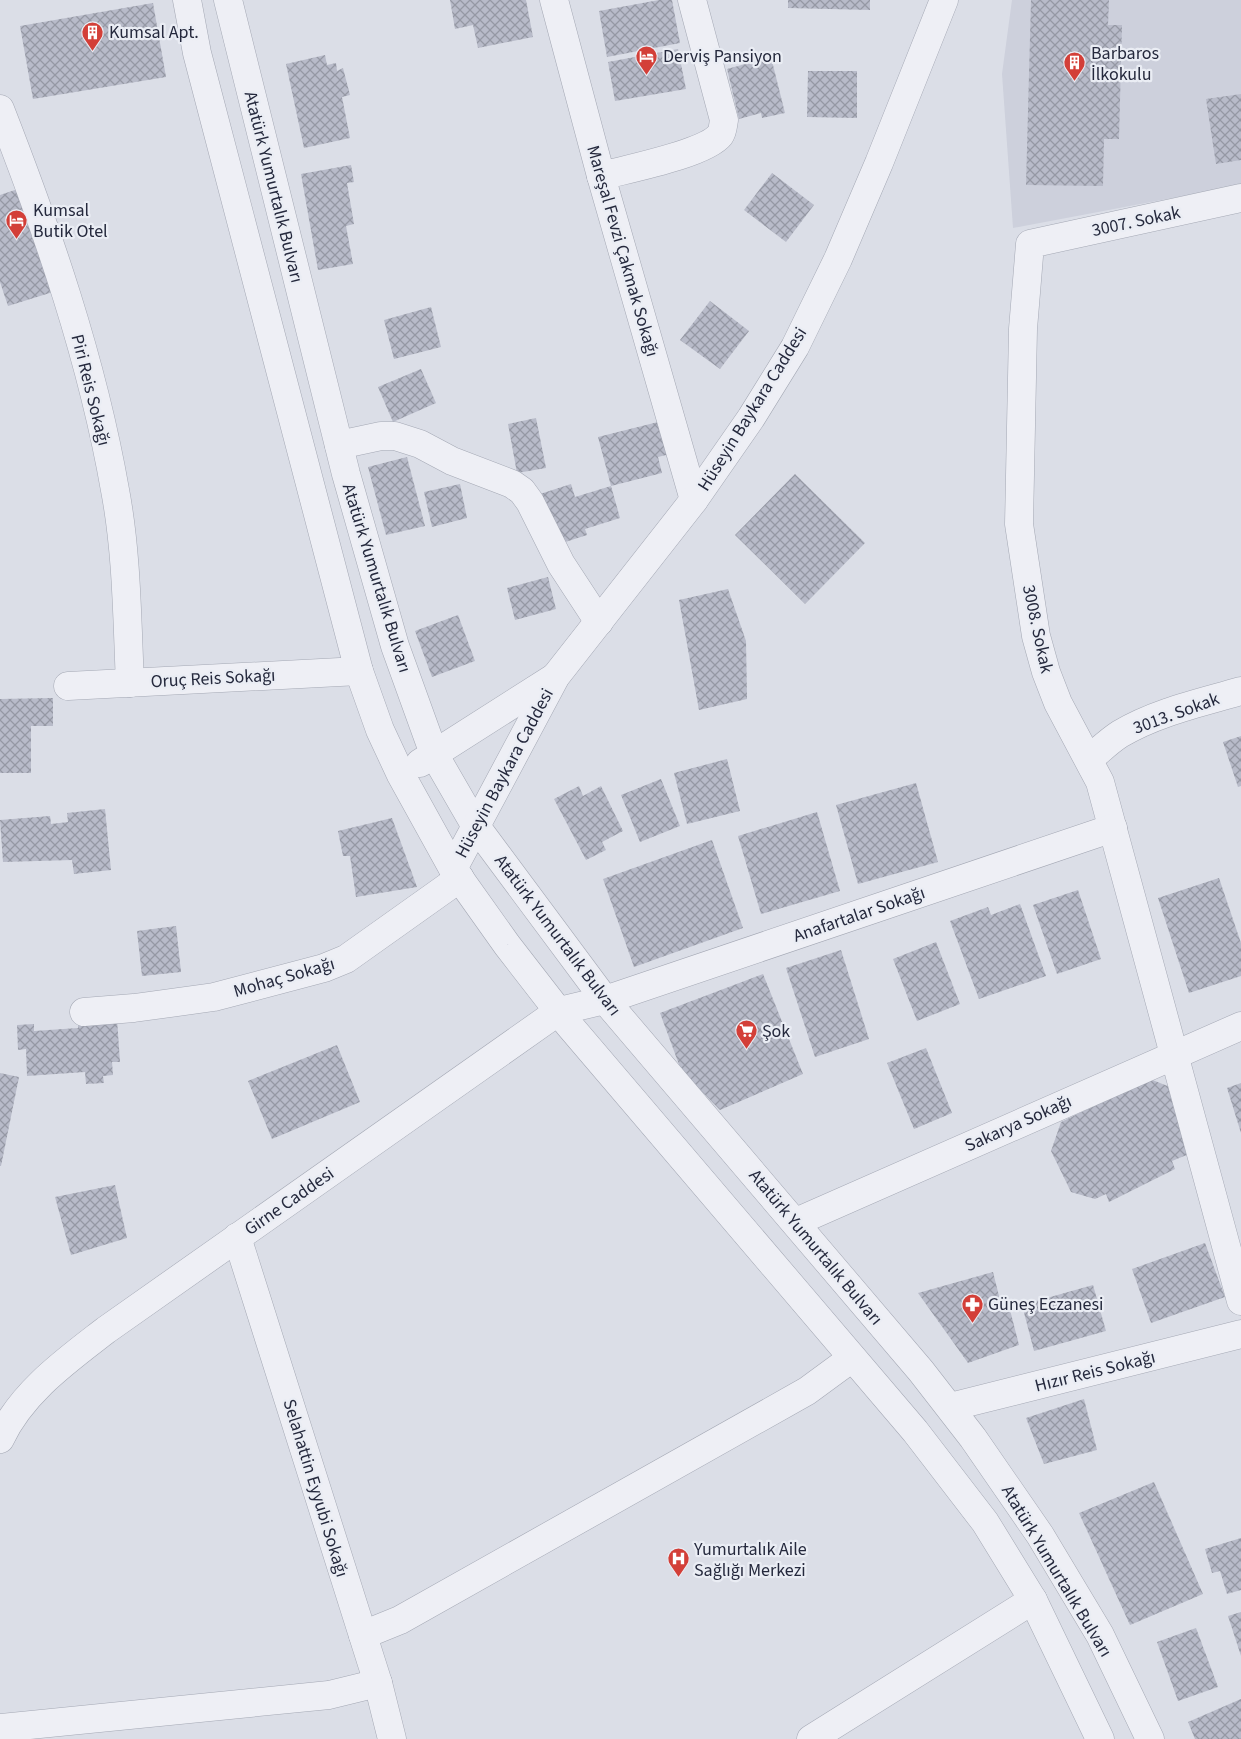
<svg xmlns="http://www.w3.org/2000/svg" width="1241" height="1739" viewBox="0 0 1241 1739" font-family="'Source Sans 3',sans-serif">
<style>
.built{fill:#cdd0dc}
.building{fill:url(#building-cross-hatch)}
.lines{fill:none;stroke-linecap:round;stroke-linejoin:round}
.minor-casing{stroke:#a4a8b4;stroke-width:29}
.tertiary-casing{stroke:#a4a8b4;stroke-width:29}
.minor{stroke:#eeeff5;stroke-width:28}
.tertiary{stroke:#eeeff5;stroke-width:28}
.labels{text-anchor:middle;stroke-width:4.5;stroke-linejoin:round;paint-order:stroke}
.poi-label{font-size:18px;fill:#25293d;stroke:#eaedf4;text-anchor:start}
.street-label{font-size:18px;fill:#25293d;stroke:#eaedf4}
</style>
<defs>
<pattern id="building-cross-hatch" width="8" height="8" patternUnits="userSpaceOnUse" patternTransform="scale(1.25)"><rect width="8" height="8" fill="#b8bbc9"/><path d="M0 0l8 8M0 8l8-8" fill="none" stroke="#9598a4"/></pattern>
</defs>
<rect width="100%" height="100%" fill="#dbdee7"/>
<!-- built -->
<polygon class="built" points="1012,0 1241,0 1241,185 1013,228 1002,74"/>
<!-- building -->
<g class="building">
<polygon points="450,0 526,0 533,37 478,48 473,25 455,29"/>
<polygon points="659,0 672,0 680,43 607,57 599,11"/>
<polygon points="788,0 870,0 870,10 788,8"/>
<polygon points="1031,0 1109,0 1108,25 1122,25 1119,139 1104,139 1103,186 1026,185"/>
<polygon points="153,3 166,77 33,99 20,26"/>
<polygon points="678,49 686,89 615,101 608,62"/>
<polygon points="325,55 327,65 336,63 337,71 343,68 350,95 342,97 350,138 304,148 286,64"/>
<polygon points="771,57 785,113 762,118 761,113 739,119 727,69"/>
<polygon points="808,71 857,71 857,118 807,117"/>
<polygon points="1241,94 1241,160 1216,164 1206,99"/>
<polygon points="351,165 354,182 347,183 354,224 346,226 353,264 318,270 301,174"/>
<polygon points="772,173 814,205 786,242 744,210"/>
<polygon points="18,189 53,292 8,306 0,282 0,195"/>
<polygon points="710,301 749,331 720,369 680,340"/>
<polygon points="431,307 441,347 394,359 384,320"/>
<polygon points="421,369 436,403 393,422 378,387"/>
<polygon points="536,418 546,468 517,473 508,424"/>
<polygon points="662,421 670,454 658,457 662,473 611,486 598,437"/>
<polygon points="407,457 425,526 386,535 368,467"/>
<polygon points="795,474 865,543 805,604 735,535"/>
<polygon points="460,484 467,518 432,527 424,492"/>
<polygon points="571,484 575,497 611,486 620,518 585,529 587,535 556,545 540,494"/>
<polygon points="548,577 556,609 515,620 507,588"/>
<polygon points="728,589 746,641 747,699 699,710 679,600"/>
<polygon points="458,615 475,661 432,677 415,631"/>
<polygon points="53,698 53,726 31,726 31,773 0,773 0,699"/>
<polygon points="1241,736 1241,786 1238,787 1223,742"/>
<polygon points="727,759 740,811 687,824 674,773"/>
<polygon points="661,779 680,826 640,842 621,795"/>
<polygon points="916,783 938,862 858,884 836,805"/>
<polygon points="579,786 583,796 601,786 623,831 602,842 606,850 586,860 554,799"/>
<polygon points="105,809 111,870 74,874 72,860 3,862 0,820 50,816 51,824 68,822 67,813"/>
<polygon points="817,812 840,891 761,914 738,836"/>
<polygon points="392,818 417,887 356,897 350,856 343,856 338,831"/>
<polygon points="712,840 743,928 634,967 603,879"/>
<polygon points="1219,878 1241,943 1241,976 1189,993 1158,898"/>
<polygon points="1078,890 1101,959 1057,974 1033,905"/>
<polygon points="1020,904 1046,976 979,999 950,921 988,907 991,915"/>
<polygon points="176,926 181,972 142,976 137,931"/>
<polygon points="936,942 960,1004 917,1021 893,959"/>
<polygon points="841,950 869,1039 815,1057 786,968"/>
<polygon points="763,974 803,1074 720,1110 681,1070 660,1013"/>
<polygon points="117,1019 120,1062 112,1062 113,1075 103,1076 104,1083 86,1084 85,1072 27,1076 26,1049 18,1050 17,1025 34,1024 34,1031 78,1028 78,1022"/>
<polygon points="337,1045 360,1102 272,1139 248,1081"/>
<polygon points="926,1048 952,1113 914,1129 887,1063"/>
<polygon points="0,1073 19,1077 1,1166 0,1166"/>
<polygon points="1150,1079 1170,1087 1189,1154 1172,1161 1175,1169 1109,1202 1106,1194 1095,1199 1071,1192 1051,1151 1061,1122"/>
<polygon points="1241,1083 1241,1133 1227,1088"/>
<polygon points="115,1185 127,1238 71,1255 55,1197"/>
<polygon points="1205,1243 1225,1297 1151,1323 1132,1269"/>
<polygon points="993,1272 1002,1308 1009,1306 1019,1345 968,1363 918,1293"/>
<polygon points="1093,1285 1106,1331 1034,1351 1022,1305"/>
<polygon points="1084,1399 1097,1450 1044,1464 1026,1418"/>
<polygon points="1154,1482 1203,1594 1130,1625 1079,1513"/>
<polygon points="1241,1538 1241,1590 1227,1594 1220,1571 1212,1573 1205,1549"/>
<polygon points="1241,1612 1241,1656 1228,1616"/>
<polygon points="1196,1628 1218,1687 1178,1701 1157,1642"/>
<polygon points="1241,1699 1241,1739 1195,1739 1188,1722"/>
</g>
<g class="lines">
<defs>
<g id="minor">
<polyline points="554,0 601,176 694,500"/>
<path d="M 0,109 C 48,232 92,359 115,490 C 127,553 127,619 130,683"/>
<path d="M 601,176 C 627,169 705,154 720,135 C 723,131 723,125 724,120 L 692,0"/>
<polyline points="1241,198 1030,244 1023,329 1019,524 1036,636 1046,672 1058,703 1100,782 1241,1301"/>
<polyline points="339,445 381,436 395,436 420,444 452,461 512,484 522,491 530,502 561,564 599,622"/>
<polyline points="68,686 359,671"/>
<path d="M 1089,759 C 1099,751 1109,741 1120,734 C 1157,712 1200,703 1241,691"/>
<polyline points="605,1000 1113,828"/>
<polyline points="84,1012 134,1008 214,997 324,968 346,959 460,878"/>
<polyline points="796,1222 1241,1026"/>
<polyline points="237,1237 378,1683 392,1739"/>
<polyline points="950,1407 1241,1334"/>
<polyline points="363,1635 400,1620 807,1391 852,1358"/>
<polyline points="0,1728 329,1695 378,1683"/>
<polyline points="811,1739 1033,1600"/>
</g>
<g id="tertiary">
<polyline points="187,0 197,53 359,671 380,730 401,775 453,869 507,945 569,1025 915,1431 985,1522 1033,1600 1100,1739"/>
<polyline points="228,0 346,474 395,646 434,754 475,825 605,1000 921,1371 973,1438 1040,1535 1100,1635 1150,1739"/>
<polyline points="420,763 555,677"/>
<polyline points="453,869 556,676 694,500 751,418 795,347 838,259 879,163 944,0"/>
<path d="M 0,1439 C 22,1392 66,1361 106,1330 L 559,1011 L 605,1000"/>
</g>
</defs>
<!-- minor casing -->
<use href="#minor" class="minor-casing"/>
<!-- tertiary casing -->
<use href="#tertiary" class="tertiary-casing"/>
<!-- minor -->
<use href="#minor" class="minor"/>
<!-- tertiary -->
<use href="#tertiary" class="tertiary"/>
</g>
<!-- icons -->
<defs>
<symbol id="building-pin" viewBox="-11 -11 22 30"><path d="M0 17L-7.5 6A9.5 9.5 0 1 1 7.5 6Z" fill="#d33f38" stroke="#eaedf4"/><path d="M-4-6H4V6H1V3H-1V6H-4ZM-2.5-4.3h1.7v1.8h-1.7ZM.8-4.3h1.7v1.8H.8ZM-2.5-1h1.7V.8h-1.7ZM.8-1h1.7V.8H.8Z" fill="#fff"/></symbol>
<symbol id="hotel-pin" viewBox="-11 -11 22 30"><path d="M0 17L-7.5 6A9.5 9.5 0 1 1 7.5 6Z" fill="#d33f38" stroke="#eaedf4"/><path d="M-6-4.5h1.5V1H6V5H4.5V3h-9V5H-6ZM-4 0a1.8 1.8 0 1 1 3.6 0ZM.5 0V-2.5h3Q6-2.5 6 0Z" fill="#fff"/></symbol>
<symbol id="supermarket-pin" viewBox="-11 -11 22 30"><path d="M0 17L-7.5 6A9.5 9.5 0 1 1 7.5 6Z" fill="#d33f38" stroke="#eaedf4"/><path d="M-6-5.5h2.5l.6 2H6L4.5 2H-2.5L-4.4-4H-6ZM-1.5 3.2a1.3 1.3 0 1 0 .1 0ZM3 3.2a1.3 1.3 0 1 0 .1 0Z" fill="#fff"/></symbol>
<symbol id="pharmacy-pin" viewBox="-11 -11 22 30"><path d="M0 17L-7.5 6A9.5 9.5 0 1 1 7.5 6Z" fill="#d33f38" stroke="#eaedf4"/><path d="M-2-6h4v4h4v4h-4v4h-4v-4h-4v-4h4Z" fill="#fff"/></symbol>
<symbol id="hospital-pin" viewBox="-11 -11 22 30"><path d="M0 17L-7.5 6A9.5 9.5 0 1 1 7.5 6Z" fill="#d33f38" stroke="#eaedf4"/><path d="M-5-5h3v3.5h4V-5h3V5h-3V1.5h-4V5h-3Z" fill="#fff"/></symbol>
</defs>
<g fill-rule="evenodd">
<use href="#building-pin" x="80" y="20" width="25" height="34"/>
<use href="#hotel-pin" x="634" y="44" width="25" height="34"/>
<use href="#building-pin" x="1062" y="50" width="25" height="34"/>
<use href="#hotel-pin" x="4" y="208" width="25" height="34"/>
<use href="#supermarket-pin" x="734" y="1018" width="25" height="34"/>
<use href="#pharmacy-pin" x="960" y="1292" width="25" height="34"/>
<use href="#hospital-pin" x="666" y="1546" width="25" height="34"/>
</g>
<g class="labels">
<!-- poi labels -->
<g class="poi-label">
<text x="109" y="38">Kumsal Apt.</text>
<text x="1091" y="59">Barbaros<tspan x="1091" dy="21">İlkokulu</tspan></text>
<text x="663" y="62">Derviş Pansiyon</text>
<text x="33" y="216">Kumsal<tspan x="33" dy="21">Butik Otel</tspan></text>
<text x="762" y="1037">Şok</text>
<text x="988" y="1310">Güneş Eczanesi</text>
<text x="694" y="1555">Yumurtalık Aile<tspan x="694" dy="21">Sağlığı Merkezi</tspan></text>
</g>
<!-- street labels -->
<g class="street-label">
<text transform="translate(274 187) rotate(76)" y="6">Atatürk Yumurtalık Bulvarı</text>
<text transform="translate(1136 221) rotate(-12)" y="6">3007. Sokak</text>
<text transform="translate(623 251) rotate(74)" y="6">Mareşal Fevzi Çakmak Sokağı</text>
<text transform="translate(91 390) rotate(76)" y="6">Piri Reis Sokağı</text>
<text transform="translate(752 409) rotate(-58)" y="6">Hüseyin Baykara Caddesi</text>
<text transform="translate(377 578) rotate(73)" y="6">Atatürk Yumurtalık Bulvarı</text>
<text transform="translate(1038 629) rotate(78)" y="6">3008. Sokak</text>
<text transform="translate(213 678) rotate(-3)" y="6">Oruç Reis Sokağı</text>
<text transform="translate(1176 713) rotate(-20)" y="6">3013. Sokak</text>
<text transform="translate(504 773) rotate(-62)" y="6">Hüseyin Baykara Caddesi</text>
<text transform="translate(859 914) rotate(-19)" y="6">Anafartalar Sokağı</text>
<text transform="translate(558 935) rotate(53)" y="6">Atatürk Yumurtalık Bulvarı</text>
<text transform="translate(284 977) rotate(-16)" y="6">Mohaç Sokağı</text>
<text transform="translate(1018 1123) rotate(-24)" y="6">Sakarya Sokağı</text>
<text transform="translate(289 1201) rotate(-35)" y="6">Girne Caddesi</text>
<text transform="translate(816 1247) rotate(50)" y="6">Atatürk Yumurtalık Bulvarı</text>
<text transform="translate(1095 1371) rotate(-14)" y="6">Hızır Reis Sokağı</text>
<text transform="translate(316 1488) rotate(73)" y="6">Selahattin Eyyubi Sokağı</text>
<text transform="translate(1057 1571) rotate(59)" y="6">Atatürk Yumurtalık Bulvarı</text>
</g>
</g>
</svg>
